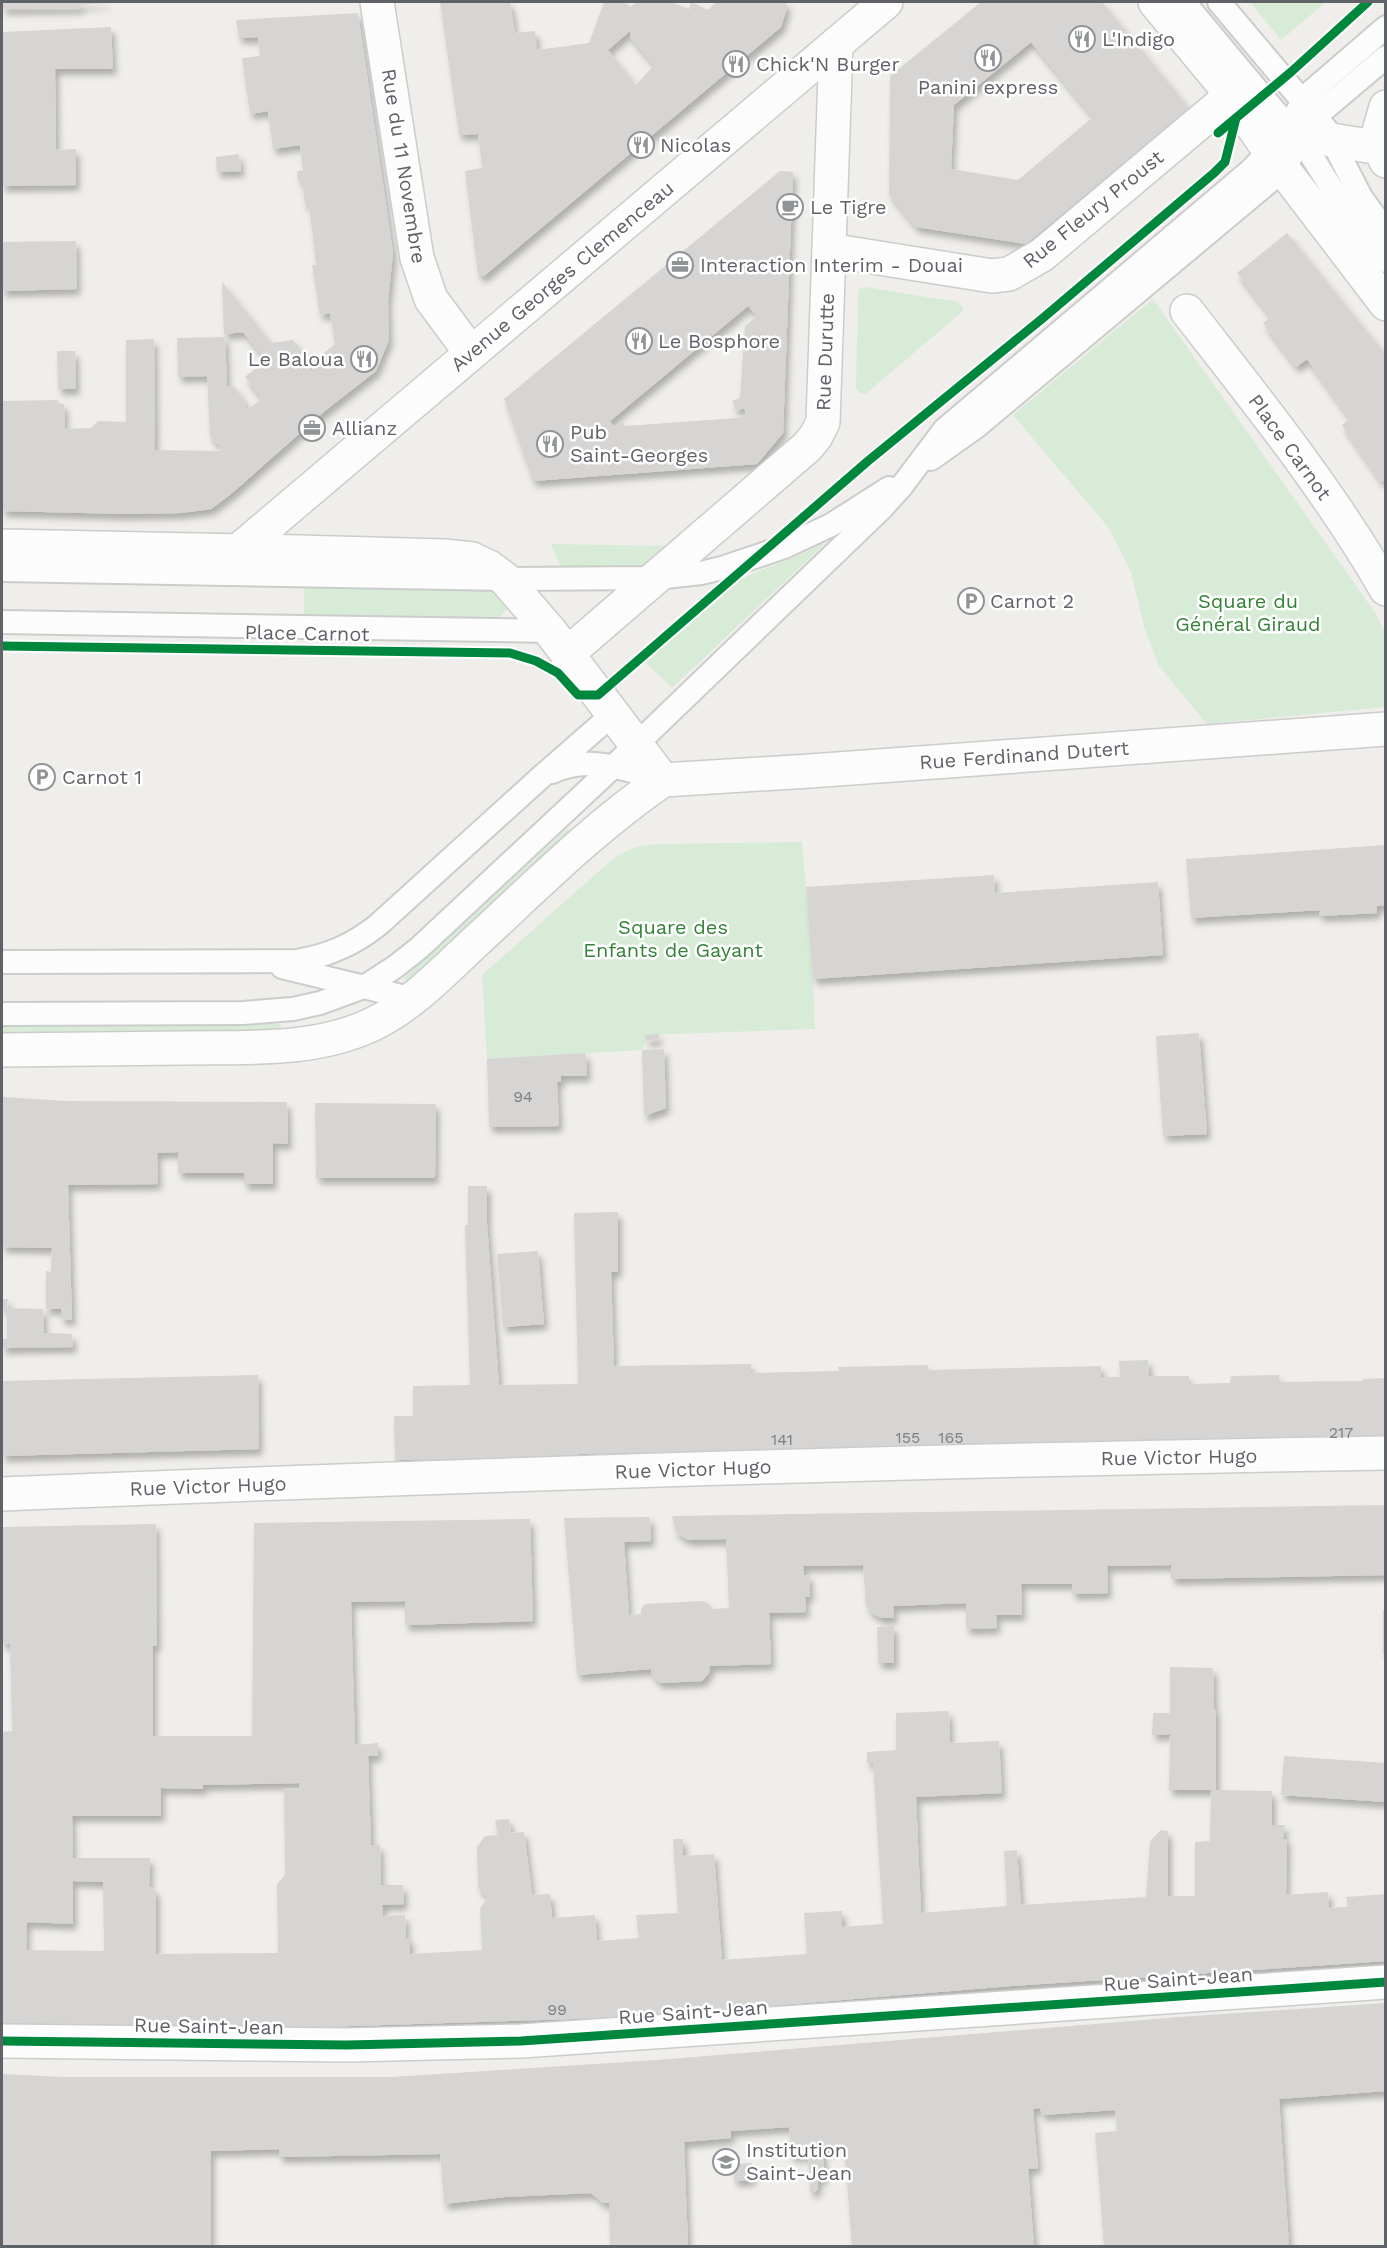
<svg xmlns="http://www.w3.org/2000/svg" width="1387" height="2248" viewBox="0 0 1387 2248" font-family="'Work Sans',sans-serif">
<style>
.green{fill:#d8ebd6}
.building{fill:#d6d5d3;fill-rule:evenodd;filter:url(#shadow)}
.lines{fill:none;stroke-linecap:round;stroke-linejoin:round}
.service-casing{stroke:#cbcccc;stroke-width:26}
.minor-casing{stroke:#cbcccc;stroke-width:36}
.tertiary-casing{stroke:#cbcccc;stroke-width:36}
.service{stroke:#fdfcfc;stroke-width:22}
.minor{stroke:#fdfcfc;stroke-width:33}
.tertiary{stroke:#fdfcfc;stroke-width:33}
.cycleway-casing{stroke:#fff;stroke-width:13}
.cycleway{stroke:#00873e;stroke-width:9}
.labels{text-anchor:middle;stroke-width:5;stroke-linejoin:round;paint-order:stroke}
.number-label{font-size:16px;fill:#7e8184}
.poi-label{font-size:20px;fill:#5f6368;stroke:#fff;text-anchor:start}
.street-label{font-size:20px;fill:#5f6368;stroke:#fff}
.park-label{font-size:20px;fill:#348238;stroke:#fff}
</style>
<defs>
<filter id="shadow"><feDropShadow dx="3.5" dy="6" stdDeviation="3" flood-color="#0004"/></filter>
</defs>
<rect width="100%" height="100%" fill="#efeeea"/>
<!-- green -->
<g class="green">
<polygon points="1250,2 1326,2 1281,40"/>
<polygon points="865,287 958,302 963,308 961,313 865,394 860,393 856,389 858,292 859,289"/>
<polygon points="1153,299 1376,614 1385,632 1385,707 1207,724 1159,666 1145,630 1131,572 1108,527 1013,415"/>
<polygon points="836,533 672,688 644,661 743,578 808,551"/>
<polygon points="551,544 670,546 647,567 561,568"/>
<path d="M 304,588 L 497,591 L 508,604 C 506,615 499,618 489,620 L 304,616 Z"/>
<polygon points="568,828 575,836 408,982 404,978"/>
<polygon points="802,842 812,955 815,1029 645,1035 646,1041 642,1050 487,1059 482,975 615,857 635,847 655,844"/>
<polygon points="281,1024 280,1031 2,1040 2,1027"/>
</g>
<!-- building -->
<g class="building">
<polygon points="2,2 107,2 107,3 81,5 81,8 2,9"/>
<path d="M 440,2 L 510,2 L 515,33 L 535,31 L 537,50 L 589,43 L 604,2 L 625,2 L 630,7 L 638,2 L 671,2 L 689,9 L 691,2 L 708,10 L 716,2 L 786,2 L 787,8 L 781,27 L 484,276 L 478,275 L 465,171 L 482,168 L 478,134 L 459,135 ZM 630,31 L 630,37 L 654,65 L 636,85 L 608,50 Z"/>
<path d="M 981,2 L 1102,2 L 1189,108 L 1026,244 L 916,227 L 889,194 L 890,76 ZM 1031,42 L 1093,117 L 1018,180 L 951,169 L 954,105 Z"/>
<polygon points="358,13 393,253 388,301 389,340 376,371 326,410 231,494 211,509 181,513 126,514 2,511 2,401 58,400 58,403 64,404 65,429 91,428 98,421 126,422 126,340 154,339 155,450 220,451 219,445 210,437 207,376 178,377 177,338 225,337 227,386 234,386 245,402 246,410 262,399 245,377 266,360 243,332 224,334 222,282 271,343 293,340 312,363 335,344 330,313 320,315 312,265 316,265 309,204 305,205 302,180 298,181 297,171 303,170 300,145 273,149 268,111 250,114 242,58 260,56 258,37 239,38 236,20"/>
<polygon points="111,27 113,69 55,69 56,150 76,149 76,185 2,186 2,32"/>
<polygon points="239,154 241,171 217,172 216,157"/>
<path d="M 780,171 L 793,172 L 783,433 L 757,464 L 533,481 L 504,399 ZM 748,306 L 757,316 L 745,326 L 740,398 L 732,401 L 736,411 L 744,408 L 746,414 L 737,418 L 625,426 L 622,421 L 614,427 L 610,421 Z"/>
<polygon points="1287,233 1386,355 1386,480 1381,482 1342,425 1350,419 1307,359 1296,367 1263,323 1271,317 1237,273"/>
<polygon points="76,241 77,289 2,291 2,242"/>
<polygon points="57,351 75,351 76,389 58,389"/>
<polygon points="1386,845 1386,905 1377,906 1377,913 1319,916 1320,910 1191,918 1186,859"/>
<polygon points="994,875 995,893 1158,882 1163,955 813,979 806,887"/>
<polygon points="1199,1033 1207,1134 1163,1136 1156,1036"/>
<polygon points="659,1034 659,1039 646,1041 645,1035"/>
<polygon points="664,1049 666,1108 644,1116 642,1050"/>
<polygon points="586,1053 587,1076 561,1076 561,1082 557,1082 559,1126 489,1127 487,1059"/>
<polygon points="2,1097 66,1101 287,1102 288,1144 273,1143 273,1184 244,1184 244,1173 178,1173 178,1152 157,1153 158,1184 68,1185 72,1320 61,1319 61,1309 46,1309 46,1271 51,1272 52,1248 2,1247"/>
<polygon points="315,1103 436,1104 435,1178 316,1178"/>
<polygon points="468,1186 487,1186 487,1224 499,1385 578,1384 574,1213 618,1212 618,1272 611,1272 614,1366 751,1364 751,1373 839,1371 838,1367 928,1365 928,1370 1101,1366 1101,1377 1120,1377 1119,1361 1148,1360 1149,1376 1189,1376 1189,1384 1230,1383 1231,1376 1279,1375 1279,1382 1363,1381 1363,1379 1386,1378 1386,1442 752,1453 752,1451 668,1455 668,1452 579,1454 579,1457 395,1460 394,1416 413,1416 413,1386 470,1385 465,1225 468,1225"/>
<polygon points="538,1251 544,1324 503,1327 497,1254"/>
<polygon points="2,1299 8,1299 7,1308 43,1309 44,1333 72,1334 73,1347 2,1348 2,1339 7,1339 7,1308 2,1308"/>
<polygon points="258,1375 259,1449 2,1456 2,1381"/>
<polygon points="1386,1505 1386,1575 1171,1579 1171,1565 1107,1566 1108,1593 1072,1594 1072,1584 1021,1584 1022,1615 996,1615 997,1628 966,1629 966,1603 893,1606 894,1618 881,1618 872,1613 866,1606 863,1565 803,1566 804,1575 809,1575 810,1597 805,1596 806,1612 769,1613 771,1664 710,1666 709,1673 702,1681 660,1683 651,1674 651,1669 577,1675 564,1518 650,1517 651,1541 624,1542 629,1615 641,1614 641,1609 645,1604 704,1601 710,1605 710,1609 729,1608 726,1539 688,1540 676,1533 672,1516"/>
<path d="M 530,1519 L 533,1621 L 405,1625 L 405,1601 L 351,1602 L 355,1745 L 378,1743 L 378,1756 L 368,1756 L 371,1845 L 380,1845 L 381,1885 L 403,1885 L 404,1904 L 382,1905 L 383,1916 L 405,1915 L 406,1939 L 410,1938 L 410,1954 L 482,1950 L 480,1908 L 488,1898 L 478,1887 L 477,1847 L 485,1836 L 498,1835 L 495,1820 L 509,1819 L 511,1833 L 524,1832 L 532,1895 L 550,1894 L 552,1918 L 595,1915 L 597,1941 L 639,1938 L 636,1915 L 678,1913 L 673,1839 L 683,1839 L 683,1856 L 714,1854 L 722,1960 L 807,1954 L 804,1913 L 842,1911 L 842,1927 L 883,1924 L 873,1763 L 867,1763 L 867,1752 L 896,1750 L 896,1713 L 949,1711 L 950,1743 L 999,1741 L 1002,1793 L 916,1797 L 921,1913 L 1007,1906 L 1004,1851 L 1017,1850 L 1021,1905 L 1146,1897 L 1150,1841 L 1161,1830 L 1168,1831 L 1168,1896 L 1195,1896 L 1195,1842 L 1210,1841 L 1211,1790 L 1169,1790 L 1170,1734 L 1152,1735 L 1153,1713 L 1170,1713 L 1170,1667 L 1213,1668 L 1214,1709 L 1216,1709 L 1216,1790 L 1272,1791 L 1272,1825 L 1285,1825 L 1283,1839 L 1287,1839 L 1286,1895 L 1328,1892 L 1329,1908 L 1348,1907 L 1346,1897 L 1386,1894 L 1386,1961 L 1011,1986 L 686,2013 L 603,2018 L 319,2027 L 104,2027 L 2,2023 L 2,1732 L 12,1731 L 10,1643 L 2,1644 L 2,1527 L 156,1524 L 157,1646 L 153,1646 L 153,1736 L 252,1736 L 254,1523 ZM 299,1783 L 300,1788 L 284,1789 L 285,1875 L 277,1884 L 278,1953 L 156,1954 L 156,1891 L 149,1886 L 150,1858 L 73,1858 L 72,1816 L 161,1816 L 161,1788 L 203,1789 L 203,1785 ZM 73,1881 L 103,1882 L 104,1951 L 26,1950 L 27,1922 L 73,1924 Z"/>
<rect x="1383" y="1610" width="3" height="44"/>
<polygon points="894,1626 894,1663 878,1663 877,1627"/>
<polygon points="1284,1756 1386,1763 1386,1802 1281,1795"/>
<polygon points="1386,2003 1386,2091 1279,2099 1289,2246 1104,2246 1095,2133 1117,2131 1115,2110 1042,2115 1040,2108 1033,2109 1038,2168 1028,2169 1034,2246 852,2246 844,2146 823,2149 824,2178 818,2179 818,2188 815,2192 810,2192 808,2155 791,2157 789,2127 731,2131 731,2138 684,2142 688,2246 610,2246 609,2203 603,2203 591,2193 505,2197 444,2204 440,2154 279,2157 279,2149 211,2151 211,2246 2,2246 2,2074 63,2077 392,2077 657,2060 1180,2017"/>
<polygon points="752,2163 752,2180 734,2181 733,2164"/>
</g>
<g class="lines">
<defs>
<g id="service">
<polyline points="1184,2 1309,152 1344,208 1386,261"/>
<polyline points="1219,2 1326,129 1361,197 1386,232"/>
<polyline points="931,459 976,427 1276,176 1287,163 1316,116 1386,57"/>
<polyline points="2,570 505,579 656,578 701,573 722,568 784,547 831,525 889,488"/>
<polyline points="2,622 550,631"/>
<path d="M 552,772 C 589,754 626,770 663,780"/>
<path d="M 2,962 L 296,961 C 328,956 353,945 378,925 L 540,778 L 613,714"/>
<polyline points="282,967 413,999"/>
<polyline points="2,1014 243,1013 293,1009 320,1003 364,987 395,967 419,948 614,766 881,509 901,487 944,430 1250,171 1280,140 1307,95 1386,27"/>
</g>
<g id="minor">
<polyline points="377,2 417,258 431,299 471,353"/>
<polyline points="1380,148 1379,131 1386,107"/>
<polyline points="829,250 992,276 1009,274 1042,255 1232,95"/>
<path d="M 1187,311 C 1257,401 1329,490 1386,589"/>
<polyline points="567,654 807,447 816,436 823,422 836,45"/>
<path d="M 2,1494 C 463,1475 924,1460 1386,1453"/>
<polyline points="2,2041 347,2045 521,2041 1386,1982"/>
</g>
<g id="tertiary">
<polyline points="1155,2 1232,95 1270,152 1386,304"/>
<polyline points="1253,127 1380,148 1386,161"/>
<polyline points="2,546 299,552 444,556 472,559 489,567 505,579 550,631 663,780"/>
<polyline points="239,550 886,2"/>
<polyline points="663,780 810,771 1386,729"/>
<path d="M 2,1050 C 62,1049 123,1049 183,1048 C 246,1047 313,1052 371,1025 C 411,1006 442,973 474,943 C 535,887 594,827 663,780"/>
</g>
</defs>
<!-- service casing -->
<use href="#service" class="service-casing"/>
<!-- minor casing -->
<use href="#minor" class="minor-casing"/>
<!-- tertiary casing -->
<use href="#tertiary" class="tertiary-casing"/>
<!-- service -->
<use href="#service" class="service"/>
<!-- minor -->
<use href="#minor" class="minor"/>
<!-- tertiary -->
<use href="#tertiary" class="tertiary"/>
<defs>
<g id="cycleway">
<polyline points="1218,133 1291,72 1368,2"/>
<polyline points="2,646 510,653 536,661 558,673 578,695 598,695 868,461 1043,318 1214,173 1225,162 1236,118"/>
<polyline points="2,2041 347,2045 521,2041 1386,1982"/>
</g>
</defs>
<!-- cycleway casing -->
<use href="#cycleway" class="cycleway-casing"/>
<!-- cycleway -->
<use href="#cycleway" class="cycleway"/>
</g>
<!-- icons -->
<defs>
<symbol id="restaurant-ring" viewBox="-11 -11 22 22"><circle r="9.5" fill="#fff" stroke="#919496" stroke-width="1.5"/><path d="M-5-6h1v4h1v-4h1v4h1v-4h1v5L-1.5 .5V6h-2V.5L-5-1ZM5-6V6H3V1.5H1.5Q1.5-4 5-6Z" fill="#919496"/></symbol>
<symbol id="cafe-ring" viewBox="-11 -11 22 22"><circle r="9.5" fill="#fff" stroke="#919496" stroke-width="1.5"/><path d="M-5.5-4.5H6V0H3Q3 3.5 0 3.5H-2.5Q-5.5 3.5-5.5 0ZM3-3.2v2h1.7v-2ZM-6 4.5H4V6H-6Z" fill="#919496"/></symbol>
<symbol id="office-ring" viewBox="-11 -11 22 22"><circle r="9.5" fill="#fff" stroke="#919496" stroke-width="1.5"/><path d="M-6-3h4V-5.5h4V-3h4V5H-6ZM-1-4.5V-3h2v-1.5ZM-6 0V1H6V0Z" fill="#919496"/></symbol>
<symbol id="parking-ring" viewBox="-11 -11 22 22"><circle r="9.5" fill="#fff" stroke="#919496" stroke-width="1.5"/><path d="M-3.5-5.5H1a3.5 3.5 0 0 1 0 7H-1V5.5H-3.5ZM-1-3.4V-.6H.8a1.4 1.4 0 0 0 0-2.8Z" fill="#919496"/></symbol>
<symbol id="school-ring" viewBox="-11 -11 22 22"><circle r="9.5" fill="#fff" stroke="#919496" stroke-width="1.5"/><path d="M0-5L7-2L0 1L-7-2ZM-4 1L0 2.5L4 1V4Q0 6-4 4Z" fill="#919496"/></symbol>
</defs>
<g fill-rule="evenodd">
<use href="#restaurant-ring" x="1067" y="24" width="30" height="30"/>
<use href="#restaurant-ring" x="973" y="43" width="30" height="30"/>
<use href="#restaurant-ring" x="721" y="49" width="30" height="30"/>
<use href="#restaurant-ring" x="626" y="130" width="30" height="30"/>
<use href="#cafe-ring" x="775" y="192" width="30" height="30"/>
<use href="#office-ring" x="665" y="250" width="30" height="30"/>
<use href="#restaurant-ring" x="624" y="326" width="30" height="30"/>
<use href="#restaurant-ring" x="349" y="344" width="30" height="30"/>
<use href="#office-ring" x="297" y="413" width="30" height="30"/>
<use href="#restaurant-ring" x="535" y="429" width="30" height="30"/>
<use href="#parking-ring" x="956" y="586" width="30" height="30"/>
<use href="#parking-ring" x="27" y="762" width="30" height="30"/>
<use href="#school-ring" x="711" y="2147" width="30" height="30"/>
</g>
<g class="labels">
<!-- number labels -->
<g class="number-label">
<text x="523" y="1102">94</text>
<text x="1341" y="1438">217</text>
<text x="908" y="1443">155</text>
<text x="951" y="1443">165</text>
<text x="782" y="1445">141</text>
<text x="557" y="2015">99</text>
</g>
<!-- poi labels -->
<g class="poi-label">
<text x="1102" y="46">L'Indigo</text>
<text x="756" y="71">Chick'N Burger</text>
<text x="988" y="94" text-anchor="middle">Panini express</text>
<text x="660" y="152">Nicolas</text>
<text x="810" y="214">Le Tigre</text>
<text x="700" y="272">Interaction Interim - Douai</text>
<text x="658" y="348">Le Bosphore</text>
<text x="344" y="366" text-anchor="end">Le Baloua</text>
<text x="332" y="435">Allianz</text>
<text x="570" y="439">Pub<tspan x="570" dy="23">Saint-Georges</tspan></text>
<text x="990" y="608">Carnot 2</text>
<text x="62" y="784">Carnot 1</text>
<text x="746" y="2157">Institution<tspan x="746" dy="23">Saint-Jean</tspan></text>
</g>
<!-- street labels -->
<g class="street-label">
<text transform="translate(404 166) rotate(81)" y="7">Rue du 11 Novembre</text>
<text transform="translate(1093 209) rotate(-39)" y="7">Rue Fleury Proust</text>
<text transform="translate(562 276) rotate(-40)" y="7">Avenue Georges Clemenceau</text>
<text transform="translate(825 352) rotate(-88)" y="7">Rue Durutte</text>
<text transform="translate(1290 447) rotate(54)" y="7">Place Carnot</text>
<text transform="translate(307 633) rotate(1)" y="7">Place Carnot</text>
<text transform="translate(1024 755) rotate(-4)" y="7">Rue Ferdinand Dutert</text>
<text transform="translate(1179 1457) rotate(-1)" y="7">Rue Victor Hugo</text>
<text transform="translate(693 1469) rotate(-2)" y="7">Rue Victor Hugo</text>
<text transform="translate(208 1486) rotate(-2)" y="7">Rue Victor Hugo</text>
<text transform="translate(1178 1979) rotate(-4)" y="7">Rue Saint-Jean</text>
<text transform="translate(693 2012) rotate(-4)" y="7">Rue Saint-Jean</text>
<text transform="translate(209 2026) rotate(1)" y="7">Rue Saint-Jean</text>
</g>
<!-- park labels -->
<g class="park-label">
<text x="1248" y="608">Square du<tspan x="1248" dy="23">Général Giraud</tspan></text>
<text x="673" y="934">Square des<tspan x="673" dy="23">Enfants de Gayant</tspan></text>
</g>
</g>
<!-- border -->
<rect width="1387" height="2248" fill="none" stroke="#5f6368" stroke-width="6"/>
</svg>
